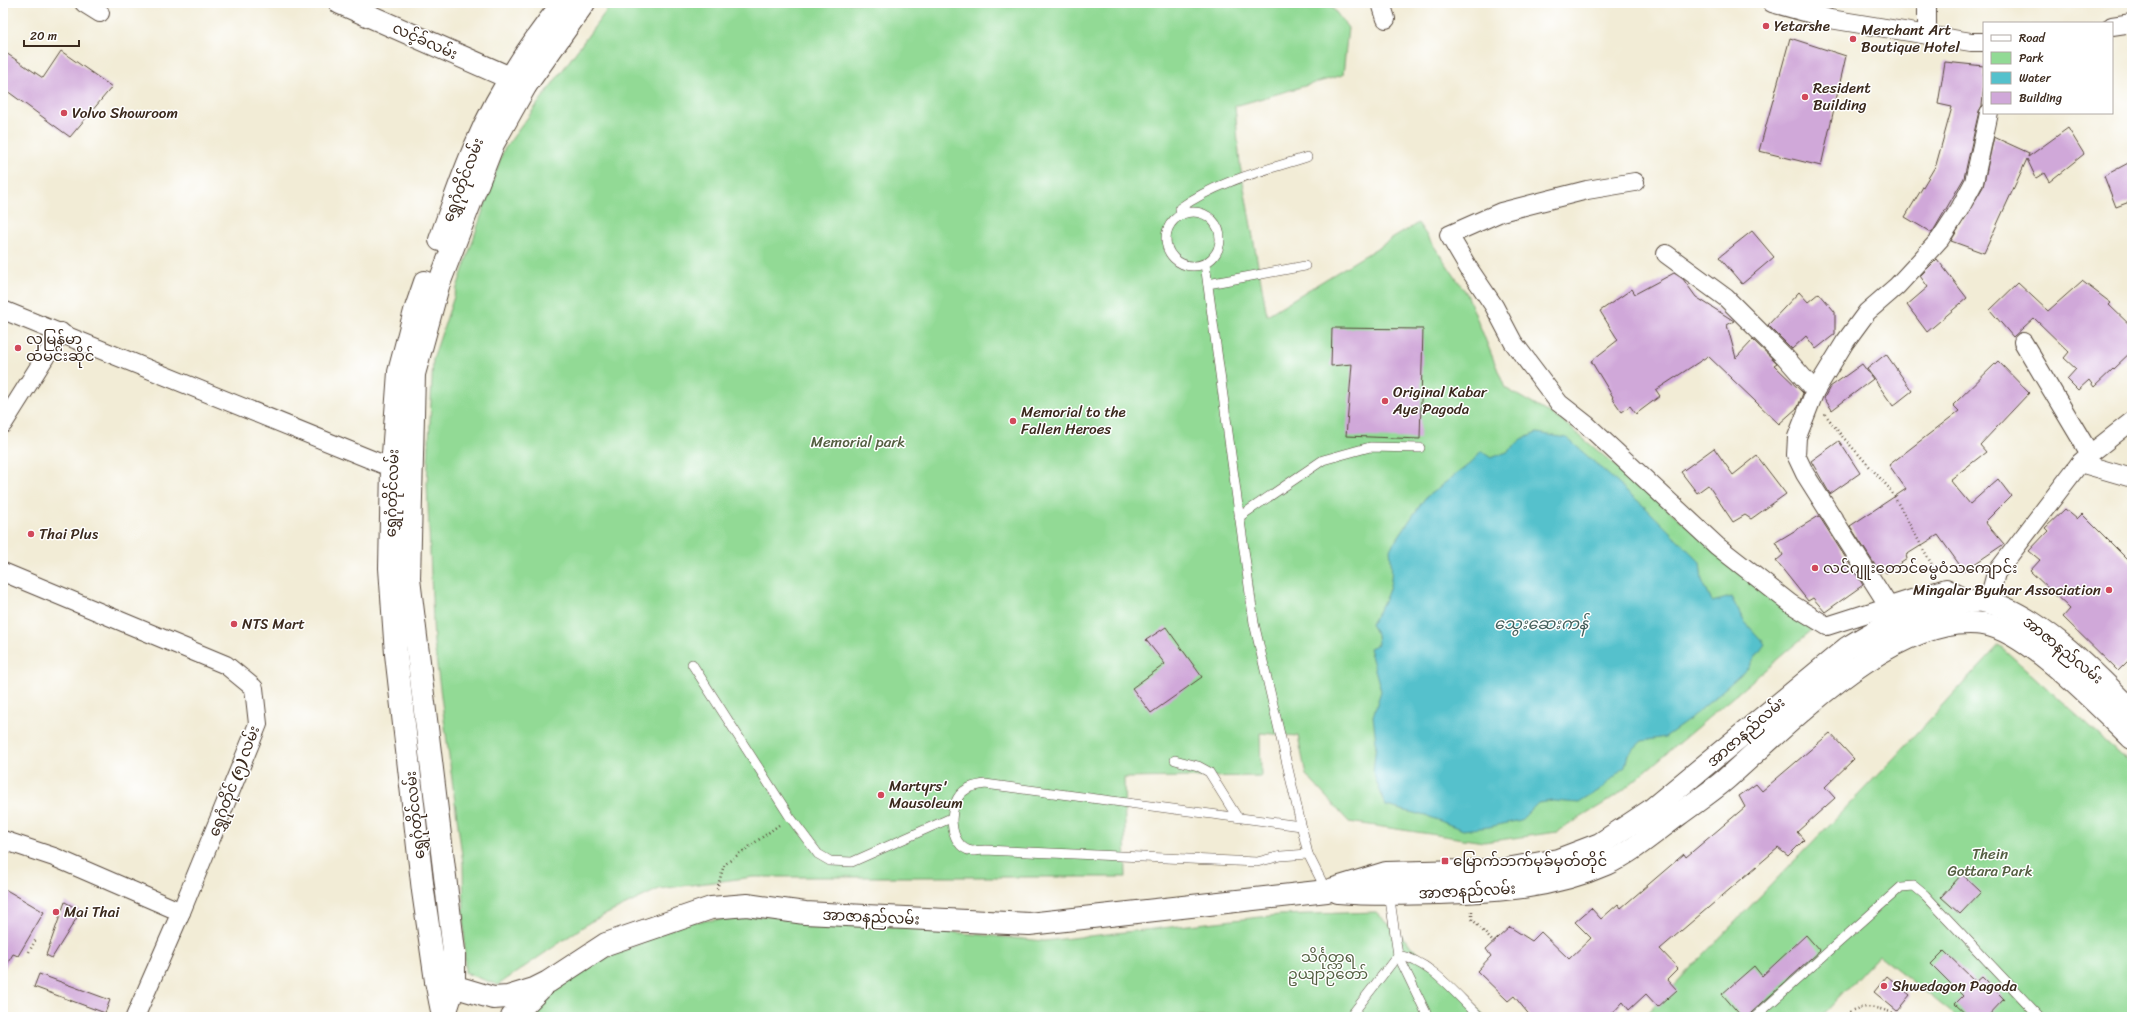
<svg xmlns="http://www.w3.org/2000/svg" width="2135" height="1020" viewBox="0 0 2135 1020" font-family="Sriracha,'Noto Sans Myanmar',sans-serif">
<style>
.green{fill:#92da95;stroke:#66825a}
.water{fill:#54c1cc;stroke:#487675}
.building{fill:#d0a8d9}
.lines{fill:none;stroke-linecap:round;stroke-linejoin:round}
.lane-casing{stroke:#56473a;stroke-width:10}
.street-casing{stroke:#56473a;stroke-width:20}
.secondary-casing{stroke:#56473a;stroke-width:24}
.primary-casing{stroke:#56473a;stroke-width:24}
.path{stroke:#56473a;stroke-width:2.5;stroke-dasharray:1 3;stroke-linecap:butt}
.lane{stroke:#fff;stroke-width:9}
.street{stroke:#fff;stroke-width:18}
.secondary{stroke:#fff;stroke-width:22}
.primary{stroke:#fff;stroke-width:22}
.poi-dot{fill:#d1495b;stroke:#fff;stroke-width:1.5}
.labels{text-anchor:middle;stroke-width:3;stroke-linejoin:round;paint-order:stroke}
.poi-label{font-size:15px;fill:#3b2a1e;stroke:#fff;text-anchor:start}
.street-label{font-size:15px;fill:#3b2a1e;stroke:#fff}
.park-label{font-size:15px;fill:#555f42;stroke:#fff}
.water-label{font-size:16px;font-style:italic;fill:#445f5b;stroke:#fff}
</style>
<rect width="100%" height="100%" fill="#fff"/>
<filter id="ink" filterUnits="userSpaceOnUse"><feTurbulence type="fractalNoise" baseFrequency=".025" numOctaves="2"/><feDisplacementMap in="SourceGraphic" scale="8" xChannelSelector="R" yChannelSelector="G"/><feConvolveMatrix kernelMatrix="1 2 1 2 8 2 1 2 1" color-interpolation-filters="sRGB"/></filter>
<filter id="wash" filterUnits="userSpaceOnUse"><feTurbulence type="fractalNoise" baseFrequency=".012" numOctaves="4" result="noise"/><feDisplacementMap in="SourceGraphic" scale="16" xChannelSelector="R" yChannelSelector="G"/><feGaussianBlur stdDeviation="0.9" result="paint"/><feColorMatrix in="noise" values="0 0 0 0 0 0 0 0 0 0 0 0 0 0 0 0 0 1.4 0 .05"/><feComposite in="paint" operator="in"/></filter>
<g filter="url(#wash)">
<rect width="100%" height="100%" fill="#f2ecd6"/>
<!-- green -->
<g class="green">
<polygon points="612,3 1329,3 1348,28 1343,75 1235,106 1240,165 1267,315 1418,223 1467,294 1505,388 1561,420 1812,630 1616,796 1557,832 1484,842 1349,822 1306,775 1298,736 1260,733 1261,776 1124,778 1126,877 753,877 659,889 590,922 498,985 465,973 463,863 434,643 427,484 433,359 503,151"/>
<polygon points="1999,645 2132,765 2132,1017 1957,1017 1879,955 1821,1017 1643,1017 1894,758"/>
<polygon points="1376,912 1486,1017 497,1017 563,977 688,922 775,915 1044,941 1279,915"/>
</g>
<!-- water -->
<path class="water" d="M 1537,433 L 1567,438 L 1647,509 L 1700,562 L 1702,580 L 1712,602 L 1731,597 L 1744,621 L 1765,644 L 1748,668 L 1689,720 L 1665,737 L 1642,741 L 1628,754 L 1625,767 L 1601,789 L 1579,803 L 1553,801 L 1538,803 L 1521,820 L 1489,827 L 1463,830 L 1430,817 L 1386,806 L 1373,773 L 1376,742 L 1373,716 L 1381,691 L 1369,648 L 1378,644 L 1377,635 L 1371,624 C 1390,591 1394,587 1390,549 L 1425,498 L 1472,462 L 1481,451 L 1491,458 L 1507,452 L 1522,439 Z"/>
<g id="blocks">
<!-- building -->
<g class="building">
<polygon points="1790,38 1846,56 1821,166 1759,151"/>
<polygon points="3,51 43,78 61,51 112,87 70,137 3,88"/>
<polygon points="1945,62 1984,66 1984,85 1982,106 1979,111 1964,178 1932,233 1905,217 1936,165 1952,107 1938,104"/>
<polygon points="2068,128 2084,154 2049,182 2044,173 2036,178 2027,159 1984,253 1951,241 1983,187 1994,137 2029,153 2028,157"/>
<polygon points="2132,161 2132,201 2116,207 2104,176"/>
<polygon points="1752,231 1774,257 1742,284 1719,257"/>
<polygon points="1937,259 1967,298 1927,332 1907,305 1928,287 1920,276"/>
<polygon points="1674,273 1683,279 1696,297 1734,321 1727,325 1736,358 1753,340 1777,363 1774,365 1803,393 1798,407 1779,424 1708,356 1656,390 1660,396 1636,414 1630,406 1622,412 1612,398 1613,397 1591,361 1618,340 1600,311 1632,289 1635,294"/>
<polygon points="2082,281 2111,303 2109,305 2132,327 2132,351 2094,387 2089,380 2078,390 2067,379 2076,369 2064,358 2069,352 2034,318 2013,337 1990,310 2018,283 2048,311"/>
<polygon points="1799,292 1808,302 1819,293 1835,312 1835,334 1816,349 1806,336 1792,349 1768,325"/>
<polygon points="1332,328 1423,329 1420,439 1346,436 1352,364 1331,366"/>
<polygon points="1886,354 1912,391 1893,406 1867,369"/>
<polygon points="1998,361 2029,393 1980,445 1986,452 1950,480 1970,504 1998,479 2011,496 1985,522 2004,544 1964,571 1938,535 1906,555 1907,559 1886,573 1884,570 1880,573 1850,526 1906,489 1889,465 1959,411 1953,405"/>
<polygon points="1862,364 1873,379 1832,410 1824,398 1830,387"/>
<polygon points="1839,441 1860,473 1830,494 1811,461"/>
<polygon points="1714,448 1733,475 1757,456 1786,494 1751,519 1745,515 1733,522 1708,485 1697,493 1681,472"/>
<polygon points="2065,509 2077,519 2082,514 2132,564 2132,657 2118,671 2063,617 2070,609 2030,571 2040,560 2029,551 2048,531 2045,528"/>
<polygon points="1819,516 1863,585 1825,612 1813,598 1808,601 1776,561 1783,555 1776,542"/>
<polygon points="1166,627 1202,677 1151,713 1132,688 1165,664 1146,640"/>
<polygon points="1830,733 1854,759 1825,787 1835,798 1797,832 1804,840 1788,856 1778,848 1660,949 1678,968 1667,979 1677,990 1658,1007 1646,994 1629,1010 1623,1002 1609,1017 1531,1017 1514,996 1508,1001 1477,971 1491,956 1486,949 1510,927 1532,941 1541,932 1569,959 1591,938 1575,922 1591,908 1601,919 1618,904 1621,908 1684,854 1686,857 1745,807 1739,796 1756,784 1762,791"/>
<polygon points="1962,874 1981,892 1960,914 1941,897"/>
<polygon points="3,888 44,912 18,956 13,954 3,971"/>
<polygon points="65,902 81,911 52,958 46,955"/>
<polygon points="1806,935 1820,951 1751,1013 1749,1017 1742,1017 1722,994 1754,966 1762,976"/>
<polygon points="1944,951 1976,982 1982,977 2004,999 1987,1017 1969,1017 1955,1004 1963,996 1931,964"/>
<polygon points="39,974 110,1000 105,1013 34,987"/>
<polygon points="1887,976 1910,995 1897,1011 1874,992"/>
</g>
</g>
</g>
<g filter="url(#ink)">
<use href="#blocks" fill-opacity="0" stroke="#56473a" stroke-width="1"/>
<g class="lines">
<defs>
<g id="lane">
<circle cx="1193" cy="239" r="27"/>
<path d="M 1181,215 L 1180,208 C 1218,181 1263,171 1307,157"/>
<polyline points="1205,264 1254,623 1308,854 1326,890"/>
<polyline points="1208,284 1305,266"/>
<polyline points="1239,517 1323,460 1370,447 1420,448"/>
<polyline points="692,664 790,817 818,854 830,861 852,862 951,818"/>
<polyline points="1175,760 1198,766 1209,772 1237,817"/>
<path d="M 1301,826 L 985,784 C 980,785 972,786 967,789 C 945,801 948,848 972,851 C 976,851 981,850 985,850 L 1257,862 L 1281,856 L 1308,854"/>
<path d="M 1398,955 C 1432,962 1455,994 1480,1017"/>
<polyline points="1398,955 1428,1017"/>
<polyline points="1350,1017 1398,955 1389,893"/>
<polyline points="1755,1017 1901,887 1914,886 1925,895 2040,1017"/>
</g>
<g id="street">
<polyline points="84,3 100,13"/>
<polyline points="1381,3 1386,19"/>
<polyline points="1772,3 1830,19 1971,42 1984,42"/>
<polyline points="2112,26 2132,23"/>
<polyline points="1927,35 1927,3"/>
<polyline points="1635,182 1587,190 1501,212 1449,235 1469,269 1494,306 1513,342 1559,403 1587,425 1717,546 1791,604 1827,626 1946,588 1973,602"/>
<polyline points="1666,254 1726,298 1786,358 1815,391"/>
<polyline points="3,310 392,468 405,470"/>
<polyline points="2023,342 2090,454 2080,463"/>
<polyline points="3,424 61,332"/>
<polyline points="2090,454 2132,421"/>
<polyline points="3,572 226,665 254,688 258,724 181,912 135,1017"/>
<polyline points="1988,603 1996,573 2080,463 2132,478"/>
<polyline points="1888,605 1805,474 1796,455 1797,437 1815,391 1845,342 1867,312 1897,286 1921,260 1940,239 1959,210 1974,182 1989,113"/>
<polyline points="3,840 54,857 181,912"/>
</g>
<g id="secondary">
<polyline points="340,3 526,85"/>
<path d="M 1338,892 C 1372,895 1405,894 1439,893 C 1496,891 1552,888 1606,864 C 1632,852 1655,832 1678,815 C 1694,803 1711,792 1726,779 C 1789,724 1894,611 1984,624 C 2028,631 2099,706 2132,738"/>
<path d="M 436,981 L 493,998 L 508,997 L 534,989 L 548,982 L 606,944 L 711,908 L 747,905 L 805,913 L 1029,924 L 1327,891 L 1386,873 L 1501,870 L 1558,860 L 1600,844 L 1650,811 L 1847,648 C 1883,626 1920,605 1964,602 C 1970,602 1976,600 1982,601 C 2034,610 2096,674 2132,711"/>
<polyline points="512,1017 541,988"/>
</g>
<g id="primary">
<path d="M 440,240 C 451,210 461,179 474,149 C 496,96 528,47 563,3"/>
<polyline points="425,282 415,311 399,372 392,468 390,568 396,654 423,891 436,981 443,1016"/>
<polyline points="444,1017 454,986 454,951 409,579 414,374 438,286 493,144 526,85 584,3"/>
</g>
</defs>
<!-- lane casing -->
<use href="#lane" class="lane-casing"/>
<!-- street casing -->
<use href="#street" class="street-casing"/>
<!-- secondary casing -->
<use href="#secondary" class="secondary-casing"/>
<!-- primary casing -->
<use href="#primary" class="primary-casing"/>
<!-- path -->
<g class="path">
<polyline points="1825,414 1841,435 1890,489 1936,572"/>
<polyline points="717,889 724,865 779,825"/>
<polyline points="1472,911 1472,919 1494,943"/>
<polyline points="29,952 36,939"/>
<path d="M 1843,1017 C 1862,999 1883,1010 1905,1017"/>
</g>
<!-- lane -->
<use href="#lane" class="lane"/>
<!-- street -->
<use href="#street" class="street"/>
<!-- secondary -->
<use href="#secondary" class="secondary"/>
<!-- primary -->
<use href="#primary" class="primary"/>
</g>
</g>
<!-- markers -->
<g class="poi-dot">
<circle cx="1766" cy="26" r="4"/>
<circle cx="1853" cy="39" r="4"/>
<circle cx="1805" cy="97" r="4"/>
<circle cx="64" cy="113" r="4"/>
<circle cx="18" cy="348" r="4"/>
<circle cx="1385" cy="401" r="4"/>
<circle cx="1013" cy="421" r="4"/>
<circle cx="31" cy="534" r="4"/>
<circle cx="1815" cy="568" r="4"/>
<circle cx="2109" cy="590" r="4"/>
<circle cx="234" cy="624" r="4"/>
<circle cx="881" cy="795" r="4"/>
<rect x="1441" y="857" width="8" height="8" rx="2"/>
<circle cx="56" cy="912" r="4"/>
<circle cx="1884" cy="986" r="4"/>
</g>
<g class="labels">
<!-- poi labels -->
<g class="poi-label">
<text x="1774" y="31">Yetarshe</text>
<text x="1861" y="35">Merchant Art<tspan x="1861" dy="17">Boutique Hotel</tspan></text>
<text x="1813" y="93">Resident<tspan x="1813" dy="17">Building</tspan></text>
<text x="72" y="118">Volvo Showroom</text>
<text x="26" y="344">လှမြန်မာ<tspan x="26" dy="17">ထမင်းဆိုင်</tspan></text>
<text x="1393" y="397">Original Kabar<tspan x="1393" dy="17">Aye Pagoda</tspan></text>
<text x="1021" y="417">Memorial to the<tspan x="1021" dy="17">Fallen Heroes</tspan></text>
<text x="39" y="539">Thai Plus</text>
<text x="1823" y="573">လင်ဂျူးတောင်ဓမ္မဝံသကျောင်း</text>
<text x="2101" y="595" text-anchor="end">Mingalar Byuhar Association</text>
<text x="242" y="629">NTS Mart</text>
<text x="889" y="791">Martyrs'<tspan x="889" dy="17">Mausoleum</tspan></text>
<text x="1453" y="866">မြောက်ဘက်မုခ်မှတ်တိုင်</text>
<text x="64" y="917">Mai Thai</text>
<text x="1892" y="991">Shwedagon Pagoda</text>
</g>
<!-- street labels -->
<g class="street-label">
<text transform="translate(425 41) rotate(24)" y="5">လင့်ခ်လမ်း</text>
<text transform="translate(463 180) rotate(-69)" y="5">ရွှေဂုံတိုင်လမ်း</text>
<text transform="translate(392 493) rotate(-88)" y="5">ရွှေဂုံတိုင်လမ်း</text>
<text transform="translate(2063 650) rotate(39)" y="5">အာဇာနည်လမ်း</text>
<text transform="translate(1746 732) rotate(-41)" y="5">အာဇာနည်လမ်း</text>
<text transform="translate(234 781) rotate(-69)" y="5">ရွှေဂုံတိုင် (၅) လမ်း</text>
<text transform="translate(415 815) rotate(-96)" y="5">ရွှေဂုံတိုင်လမ်း</text>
<text transform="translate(1467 891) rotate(-3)" y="5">အာဇာနည်လမ်း</text>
<text transform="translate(871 917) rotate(3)" y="5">အာဇာနည်လမ်း</text>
</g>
<!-- park labels -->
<g class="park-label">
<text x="858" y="447">Memorial park</text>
<text x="1990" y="859">Thein<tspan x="1990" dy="17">Gottara Park</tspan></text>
<text x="1328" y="962">သိင်္ဂုတ္တရ<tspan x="1328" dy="17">ဥယျာဉ်တော်</tspan></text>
</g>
<!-- water labels -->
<g class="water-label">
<text x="1541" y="629">သွေးဆေးကန်</text>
</g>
</g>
<!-- margin -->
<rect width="2135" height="1020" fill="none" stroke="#fff" stroke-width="16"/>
<!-- legend -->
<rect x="1983" y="22" width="130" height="92" fill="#ffffff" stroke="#b1aaa5"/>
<rect x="1991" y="35" width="20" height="6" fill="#ffffff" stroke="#b1aaa5"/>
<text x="2019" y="42" font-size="12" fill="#3b2a1e">Road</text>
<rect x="1991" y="52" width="20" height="12" fill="#92da95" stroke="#b1aaa5"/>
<text x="2019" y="62" font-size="12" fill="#3b2a1e">Park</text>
<rect x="1991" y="72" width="20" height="12" fill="#54c1cc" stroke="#b1aaa5"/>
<text x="2019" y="82" font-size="12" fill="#3b2a1e">Water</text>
<rect x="1991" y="92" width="20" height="12" fill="#d0a8d9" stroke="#b1aaa5"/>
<text x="2019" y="102" font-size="12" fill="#3b2a1e">Building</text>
<!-- scale -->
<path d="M24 40v6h55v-6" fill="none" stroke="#3b2a1e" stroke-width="2"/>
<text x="30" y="40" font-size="12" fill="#3b2a1e" stroke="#ffffff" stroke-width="3" paint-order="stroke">20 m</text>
</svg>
